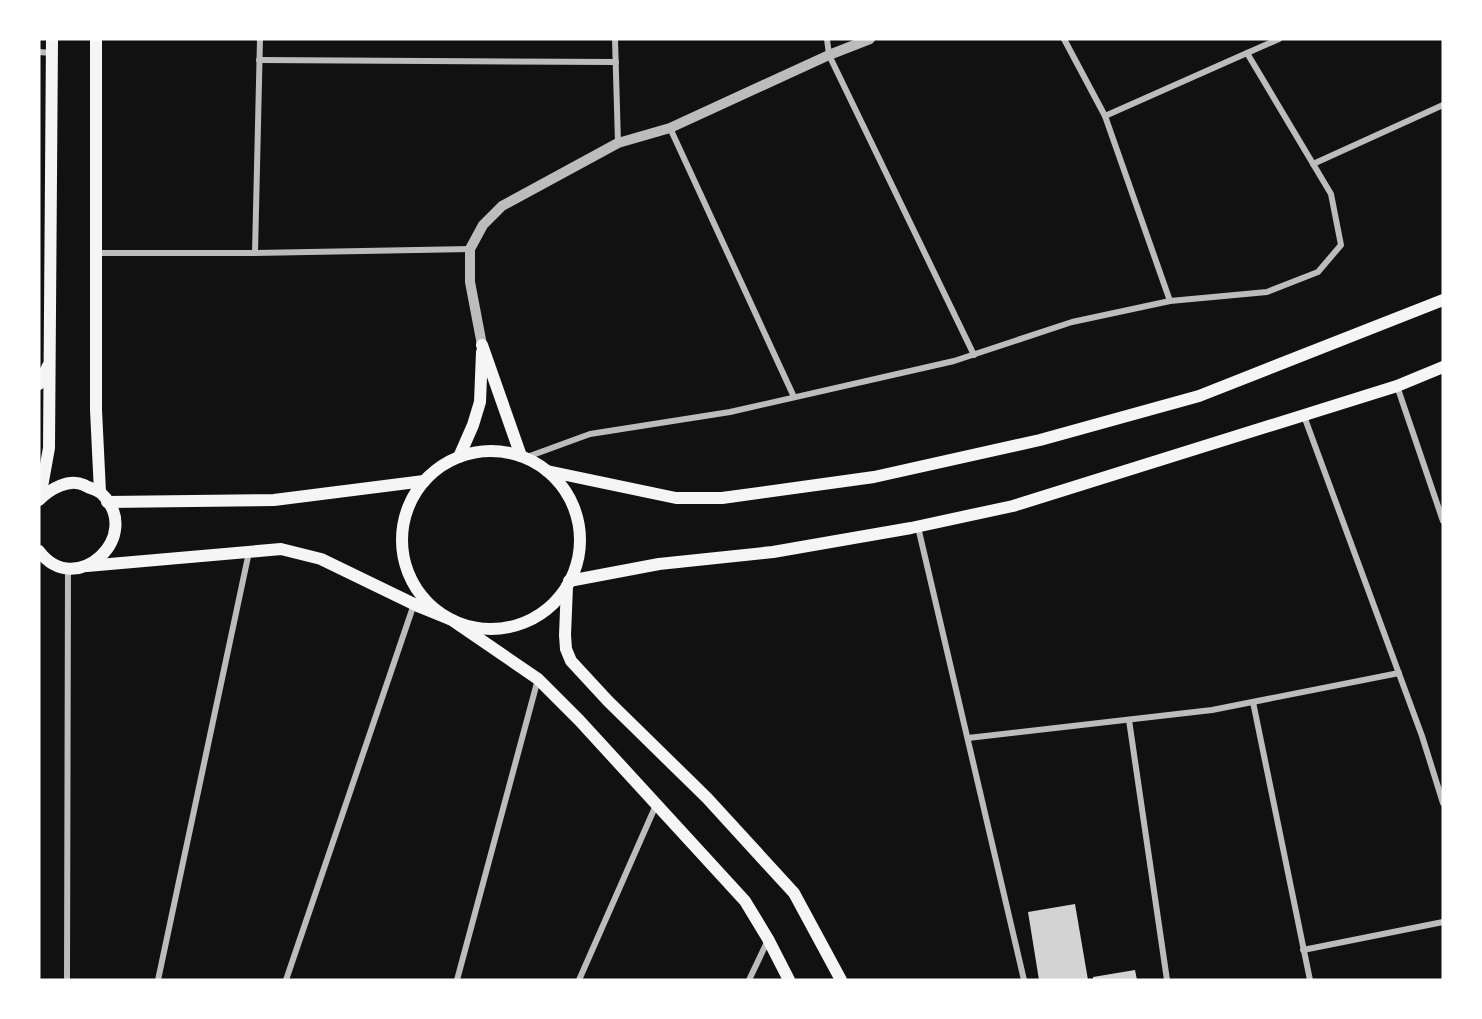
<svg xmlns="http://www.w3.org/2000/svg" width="1482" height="1019" viewBox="0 0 1482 1019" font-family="'Space Grotesk',sans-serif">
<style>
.building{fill:#d3d3d3}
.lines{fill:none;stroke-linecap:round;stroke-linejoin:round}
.minor{stroke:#bcbcbc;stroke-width:6}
.tertiary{stroke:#bcbcbc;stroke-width:10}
.secondary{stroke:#f5f5f5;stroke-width:12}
</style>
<rect width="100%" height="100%" fill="#111"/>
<!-- building -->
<g class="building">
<polygon points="1075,904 1088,980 1039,980 1028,912"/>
<polygon points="1135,970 1137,980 1093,980 1093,977"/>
</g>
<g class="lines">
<!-- minor -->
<g class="minor">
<polyline points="615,39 618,143"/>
<polyline points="827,39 829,55 974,355"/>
<polyline points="39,52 52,53"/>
<polyline points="1247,53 1279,39"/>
<polyline points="259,60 616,62"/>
<polyline points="1105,116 1170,301"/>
<polyline points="670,128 794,397"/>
<polyline points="1313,164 1443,105"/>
<polyline points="96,253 255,253 470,249"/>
<polyline points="255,253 260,39"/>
<polyline points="1397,386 1443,521"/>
<polyline points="1304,416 1422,736 1443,803"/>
<polyline points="527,457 590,434 730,412 954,361 1072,322 1170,301 1267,292 1318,272 1341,245 1331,194 1247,53 1105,116 1064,39"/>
<polyline points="918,527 1024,980"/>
<polyline points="1253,702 1310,980"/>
<polyline points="1129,720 1167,980"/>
<polyline points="968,738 1212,710 1399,673"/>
<polyline points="1303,950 1443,922"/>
<polyline points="67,980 68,568"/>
<polyline points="158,980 249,552"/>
<polyline points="286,980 414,604"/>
<polyline points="457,980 538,679"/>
<polyline points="579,980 656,805"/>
<polyline points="749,980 768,940"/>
</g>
<!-- tertiary -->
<polyline class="tertiary" points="482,345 470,282 470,249 483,225 502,206 618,143 670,128 829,55 870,39"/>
<!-- secondary -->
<g class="secondary">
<polyline points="96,39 96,410 100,492"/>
<polyline points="482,345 521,456"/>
<polyline points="39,384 48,366"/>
<circle cx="491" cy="540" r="89"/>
<polyline points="459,457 473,425 480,402 482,352"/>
<polyline points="547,471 676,498 722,498 874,477 1040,440 1199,396 1443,300"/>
<polyline points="40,498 49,448 52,39"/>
<path d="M 39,500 C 50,489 69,478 84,485 C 89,488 97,490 101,493 C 146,536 75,600 39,551"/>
<polyline points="107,502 274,500 424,481"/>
<polyline points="87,566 281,549 321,559 420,607 452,620 538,679 579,720 745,901 768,939 789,980"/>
<polyline points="569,581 659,564 773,552 911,528 1013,506 1397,386 1443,367"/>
<polyline points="567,586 565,635 566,649 571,661 608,701 707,798 794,893 841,980"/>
</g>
</g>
<!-- border -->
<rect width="1482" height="1019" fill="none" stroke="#ffffff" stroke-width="81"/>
</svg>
